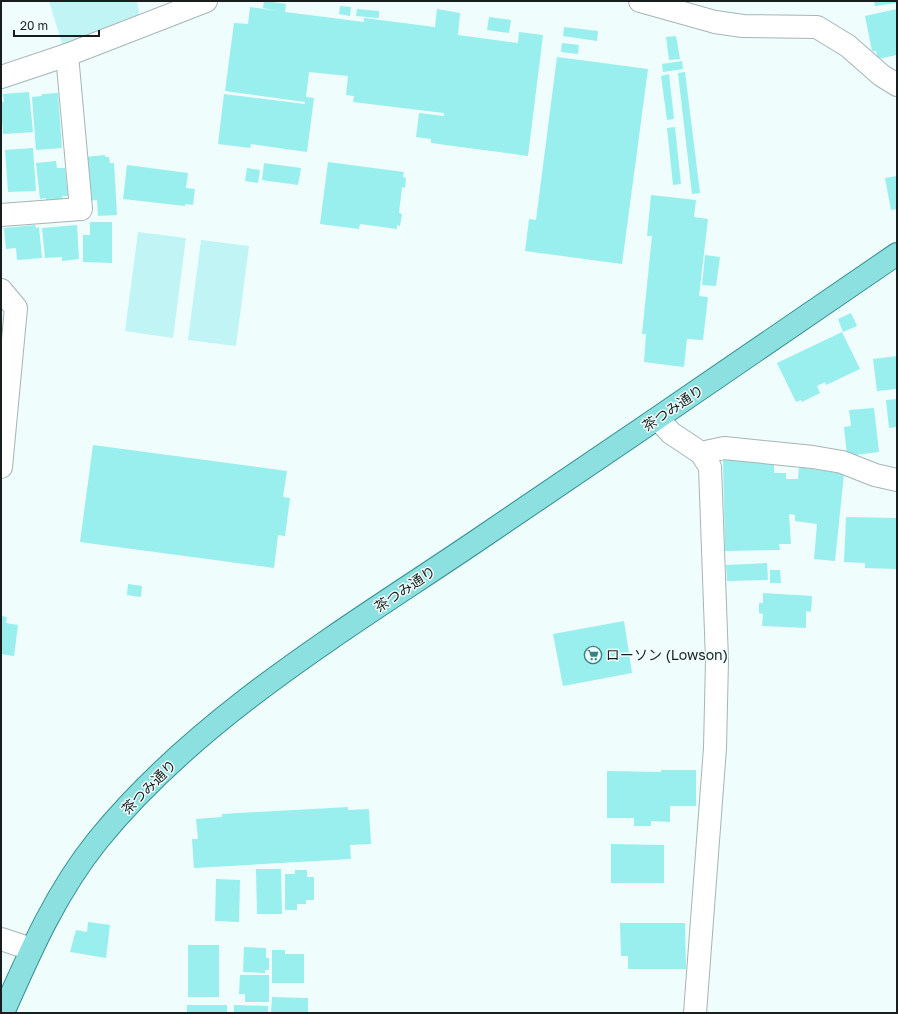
<svg xmlns="http://www.w3.org/2000/svg" width="898" height="1014" viewBox="0 0 898 1014" font-family="'Golos Text','Noto Sans JP',sans-serif">
<style>
.green{fill:#c1f5f5}
.building{fill:#9ee}
.lines{fill:none;stroke-linecap:round;stroke-linejoin:round}
.minor-casing{stroke:#a7b4b4;stroke-width:24}
.primary-casing{stroke:#318e8f;stroke-width:24}
.minor{stroke:#fff;stroke-width:22}
.primary{stroke:#8ce0e0;stroke-width:22}
.labels{text-anchor:middle;stroke-width:3;stroke-linejoin:round;paint-order:stroke}
.street-label{font-size:14px;fill:#181d1d;stroke:#effdfd}
.poi-label{font-size:14px;fill:#181d1d;stroke:#effdfd;text-anchor:start}
</style>
<rect width="100%" height="100%" fill="#effdfd"/>
<!-- green -->
<g class="green">
<polygon points="49,1 137,1 140,20 63,47"/>
<polygon points="138,232 186,238 173,338 125,331"/>
<polygon points="201,240 249,246 236,346 188,340"/>
</g>
<!-- building -->
<g class="building">
<polygon points="264,1 286,4 285,12 364,22 364,18 435,27 437,9 460,13 458,35 518,43 519,32 543,35 528,156 431,143 431,139 416,137 419,113 444,116 444,113 353,102 354,96 346,95 348,76 309,72 306,97 314,98 307,152 251,144 250,148 218,144 224,94 305,104 305,102 225,91 234,23 248,24 250,7 276,11 263,8"/>
<polygon points="874,1 897,1 897,3 875,6"/>
<polygon points="340,6 351,7 350,16 339,14"/>
<polygon points="357,9 379,11 379,18 356,16"/>
<polygon points="897,9 897,55 878,59 876,51 872,51 865,16"/>
<polygon points="489,17 511,20 509,33 487,30"/>
<polygon points="564,27 598,31 597,41 563,36"/>
<polygon points="676,36 680,59 669,60 666,37"/>
<polygon points="562,43 579,45 578,54 561,52"/>
<polygon points="557,57 648,69 622,264 525,251 529,219 536,220"/>
<polygon points="682,61 683,69 663,72 662,64"/>
<polygon points="685,72 700,193 692,194 678,73"/>
<polygon points="669,74 674,119 667,120 661,76"/>
<polygon points="29,92 33,132 3,134 1,102 4,102 3,94"/>
<polygon points="58,93 62,148 36,150 32,97 42,96 42,94"/>
<polygon points="675,127 681,184 673,185 667,128"/>
<polygon points="33,148 36,191 8,192 5,150"/>
<polygon points="105,155 105,157 109,157 110,163 114,163 117,215 98,216 97,200 89,201 85,157"/>
<polygon points="56,161 57,168 65,168 68,196 62,196 63,199 46,201 46,198 40,199 36,163"/>
<polygon points="328,162 404,172 403,177 406,178 405,188 402,187 399,213 402,214 400,226 397,225 397,229 360,224 359,229 320,224"/>
<polygon points="264,163 301,168 298,185 262,180"/>
<polygon points="127,165 188,173 186,188 195,189 193,205 185,204 185,206 123,199"/>
<polygon points="247,168 260,170 258,183 245,181"/>
<polygon points="897,176 897,209 891,210 885,178"/>
<polygon points="651,195 696,200 694,217 708,219 699,296 708,297 703,340 687,339 684,367 644,362 646,334 642,334 652,236 647,236"/>
<polygon points="90,222 112,222 112,263 83,262 83,235 90,235"/>
<polygon points="35,225 36,228 39,227 42,258 17,260 16,248 6,249 4,228"/>
<polygon points="77,225 79,259 62,261 62,257 45,258 42,228"/>
<polygon points="705,255 720,257 716,286 702,285"/>
<polygon points="851,313 857,326 843,332 838,319"/>
<polygon points="842,332 860,369 826,385 825,382 817,386 820,393 802,402 801,400 796,402 777,363"/>
<polygon points="897,356 896,389 877,391 873,359"/>
<polygon points="897,399 897,427 889,428 886,400"/>
<polygon points="874,408 879,452 847,456 844,427 851,426 849,410"/>
<polygon points="93,445 287,471 283,497 290,498 285,536 278,535 274,568 80,542"/>
<polygon points="726,459 774,463 774,473 786,473 786,479 798,479 799,467 844,474 835,561 814,559 817,524 795,521 795,515 789,514 791,544 779,544 780,550 725,551 723,461"/>
<polygon points="846,517 897,518 897,569 865,568 865,563 844,562"/>
<polygon points="767,563 768,580 727,581 726,565"/>
<polygon points="770,570 780,570 781,583 770,583"/>
<polygon points="128,584 142,586 141,597 127,595"/>
<polygon points="763,593 812,596 811,612 806,611 806,628 762,626 763,614 759,613 759,603 763,603"/>
<polygon points="1,616 7,617 6,623 18,625 14,656 1,654"/>
<polygon points="624,621 632,673 563,686 553,634"/>
<polygon points="661,770 696,770 696,806 670,806 670,822 651,821 651,826 634,826 634,818 607,818 607,771 661,772"/>
<polygon points="348,807 348,810 369,809 371,844 350,845 351,859 194,868 192,839 198,839 196,819 222,817 222,814"/>
<polygon points="611,844 664,845 664,883 611,883"/>
<polygon points="256,869 281,869 282,914 257,914"/>
<polygon points="295,870 307,870 307,877 314,877 314,900 306,900 306,904 297,904 297,910 285,910 285,874 295,874"/>
<polygon points="216,879 240,880 239,922 215,921"/>
<polygon points="88,922 110,925 106,958 70,952 76,930 87,932"/>
<polygon points="620,923 685,923 686,969 628,969 628,956 621,956"/>
<rect x="188" y="945" width="31" height="52"/>
<polygon points="244,947 266,948 266,958 269,958 269,970 265,970 265,973 243,972"/>
<polygon points="272,950 285,950 285,954 304,954 304,983 272,983"/>
<polygon points="240,975 269,975 269,1002 245,1002 245,994 239,994"/>
<polygon points="272,997 308,998 308,1013 271,1013"/>
<rect x="187" y="1005" width="40" height="8"/>
<polygon points="234,1005 268,1006 268,1013 234,1013"/>
</g>
<g class="lines">
<defs>
<g id="minor">
<polyline points="640,1 715,22 743,26 817,27 848,46 881,75 897,85"/>
<polyline points="1,77 67,55 206,1"/>
<polyline points="1,215 81,209 67,55"/>
<polyline points="1,290 16,308 1,467"/>
<polyline points="658,419 671,433 701,453 710,467 717,660 715,748 695,1013"/>
<polyline points="701,453 724,448 813,457 842,462 875,475 897,480"/>
<polyline points="1,939 31,949"/>
</g>
<path id="primary" d="M 3,1013 C 30,952 56,892 98,840 C 197,718 343,631 472,544 C 614,448 756,351 897,254"/>
</defs>
<!-- minor casing -->
<use href="#minor" class="minor-casing"/>
<!-- primary casing -->
<use href="#primary" class="primary-casing"/>
<!-- minor -->
<use href="#minor" class="minor"/>
<!-- primary -->
<use href="#primary" class="primary"/>
</g>
<!-- icons -->
<defs>
<symbol id="supermarket-ring" viewBox="-11 -11 22 22"><circle r="9.5" fill="#effdfd" stroke="#398283" stroke-width="1.5"/><path d="M-6-5.5h2.5l.6 2H6L4.5 2H-2.5L-4.4-4H-6ZM-1.5 3.2a1.3 1.3 0 1 0 .1 0ZM3 3.2a1.3 1.3 0 1 0 .1 0Z" fill="#398283"/></symbol>
</defs>
<g fill-rule="evenodd">
<use href="#supermarket-ring" x="583" y="645" width="20" height="20"/>
</g>
<g class="labels">
<!-- street labels -->
<g class="street-label">
<text transform="translate(673 408) rotate(-34)" y="5">茶つみ通り</text>
<text transform="translate(405 589) rotate(-34)" y="5">茶つみ通り</text>
<text transform="translate(149 787) rotate(-45)" y="5">茶つみ通り</text>
</g>
<!-- poi labels -->
<g class="poi-label">
<text x="606" y="660">ローソン (Lowson)</text>
</g>
</g>
<!-- border -->
<rect width="898" height="1014" fill="none" stroke="#181d1d" stroke-width="4"/>
<!-- scale -->
<path d="M14 30v6h85v-6" fill="none" stroke="#181d1d" stroke-width="2"/>
<text x="20" y="30" font-size="12" fill="#181d1d" stroke="#effdfd" stroke-width="3" paint-order="stroke">20 m</text>
</svg>
